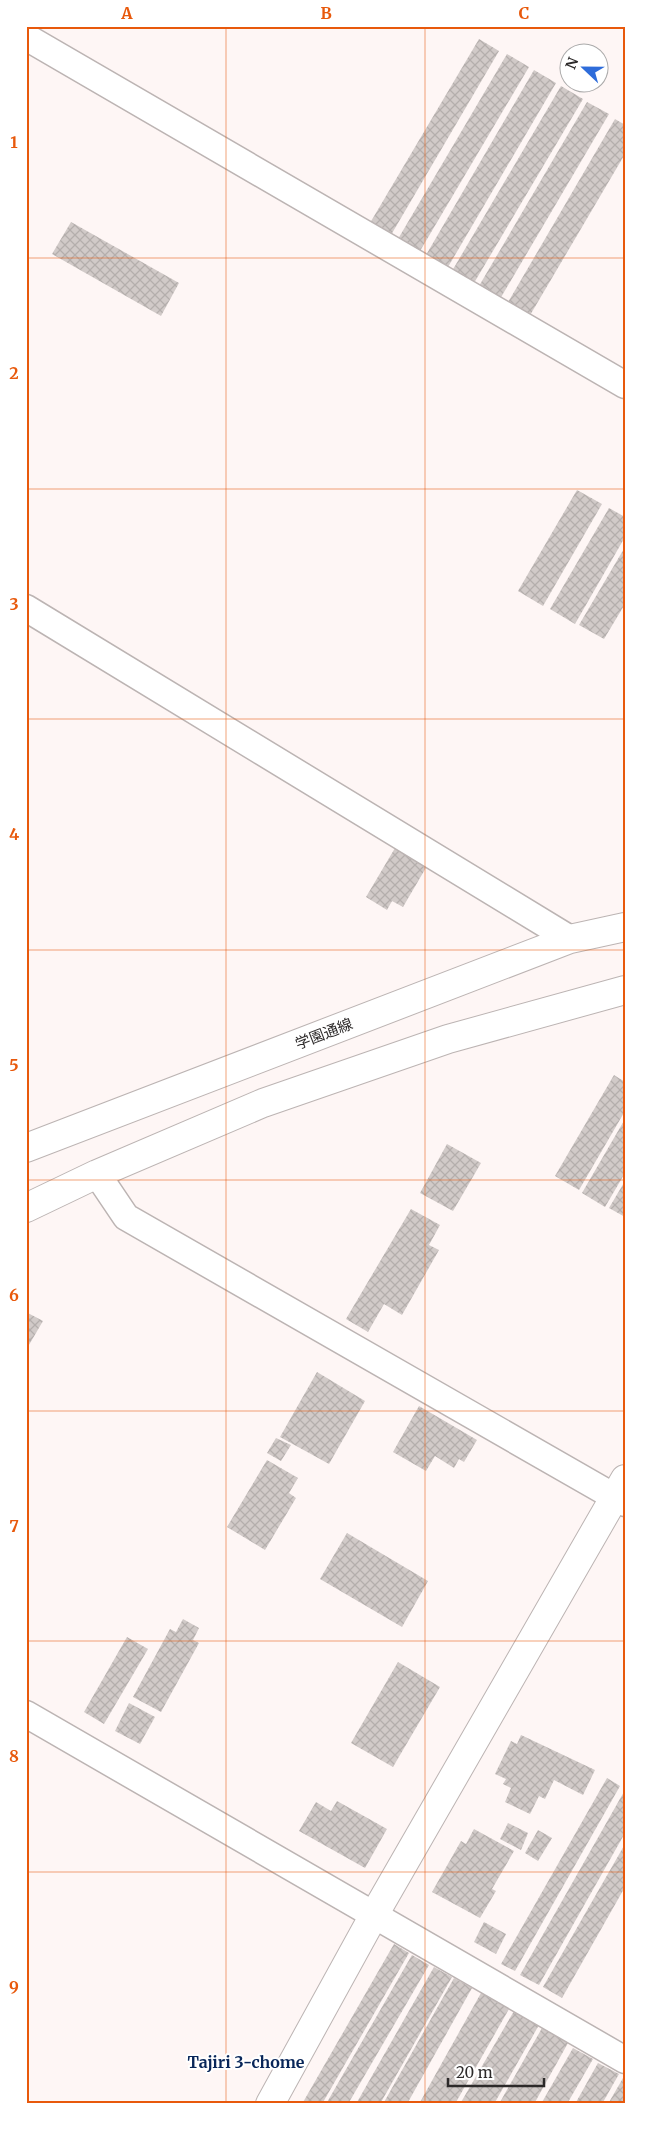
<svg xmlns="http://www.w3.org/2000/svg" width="651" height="2130" viewBox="0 0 651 2130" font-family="Merriweather,'Noto Sans JP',serif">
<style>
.building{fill:url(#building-cross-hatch)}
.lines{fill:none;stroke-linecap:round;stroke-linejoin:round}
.minor-casing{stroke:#bcb4b3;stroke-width:29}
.tertiary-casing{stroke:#bcb4b3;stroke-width:30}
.minor{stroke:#fff;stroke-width:26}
.tertiary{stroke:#fff;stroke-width:28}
.grid{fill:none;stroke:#e8590c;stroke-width:1;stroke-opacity:0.55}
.labels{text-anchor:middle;stroke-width:4;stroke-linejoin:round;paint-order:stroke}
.street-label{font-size:15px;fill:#2d2a2a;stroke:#fff}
.neighbourhood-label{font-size:16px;font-weight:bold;fill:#082659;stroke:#fff}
.neatline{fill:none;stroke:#e8590c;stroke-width:2}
.grid-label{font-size:16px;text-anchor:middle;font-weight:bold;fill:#e8590c}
</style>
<defs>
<pattern id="building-cross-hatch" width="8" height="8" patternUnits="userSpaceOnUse" patternTransform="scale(1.25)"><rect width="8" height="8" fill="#d1cac8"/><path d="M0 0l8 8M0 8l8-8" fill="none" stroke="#b4aeac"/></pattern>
</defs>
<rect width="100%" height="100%" fill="#fef6f5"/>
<!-- building -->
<g class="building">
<polygon points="479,39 499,51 391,235 370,223"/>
<polygon points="507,54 529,67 420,251 398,239"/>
<polygon points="534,70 556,83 448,267 426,255"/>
<polygon points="561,86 583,99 474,283 452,271"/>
<polygon points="587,102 609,114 500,299 479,286"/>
<polygon points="615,119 625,125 625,154 529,317 507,304"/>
<polygon points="71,222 179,283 161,316 52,254"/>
<polygon points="577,490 602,504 543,606 518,591"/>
<polygon points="609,508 625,517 625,537 575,624 550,609"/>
<polygon points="625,547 625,604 604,639 579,625"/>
<polygon points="395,848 427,866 403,907 392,901 387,910 366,897"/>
<polygon points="614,1075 625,1082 625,1111 579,1190 555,1176"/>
<polygon points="625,1119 625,1173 605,1207 582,1193"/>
<polygon points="447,1144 481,1163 453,1211 420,1193"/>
<polygon points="625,1181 625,1217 609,1208"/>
<polygon points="411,1209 440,1225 429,1245 439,1250 402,1315 384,1304 368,1332 346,1319"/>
<polygon points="26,1312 43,1321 26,1350"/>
<polygon points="317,1372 365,1401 329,1464 280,1437"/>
<polygon points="419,1406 477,1440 464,1462 459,1459 454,1468 435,1456 426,1471 393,1452"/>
<polygon points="276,1438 291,1445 281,1461 267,1453"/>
<polygon points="267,1460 298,1478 289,1493 296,1498 265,1550 227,1527"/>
<polygon points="347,1533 428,1581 402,1627 320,1579"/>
<polygon points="183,1619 199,1628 193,1640 199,1643 161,1712 133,1697 170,1629 176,1632"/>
<polygon points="127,1637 148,1649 104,1724 84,1712"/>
<polygon points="398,1662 440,1687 393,1767 351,1743"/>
<polygon points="129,1703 155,1717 140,1744 115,1731"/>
<polygon points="521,1735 595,1770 583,1795 554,1780 545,1799 539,1796 530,1814 505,1802 511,1788 503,1784 506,1779 495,1774 511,1741 517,1744"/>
<polygon points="607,1778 620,1786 515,1971 501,1964"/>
<polygon points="625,1790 625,1833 539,1985 520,1975"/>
<polygon points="337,1801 387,1829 365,1868 299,1831 316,1802 331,1811"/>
<polygon points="508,1823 528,1833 521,1850 500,1839"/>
<polygon points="474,1829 514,1851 492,1889 496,1891 480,1918 432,1892 461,1841 466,1844"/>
<polygon points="538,1830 552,1838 538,1861 525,1853"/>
<polygon points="625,1844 625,1887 562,1998 543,1987"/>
<polygon points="484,1922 506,1934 496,1954 474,1942"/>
<polygon points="394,1944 409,1953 322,2104 302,2104"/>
<polygon points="412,1955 429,1965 348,2104 326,2104"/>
<polygon points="434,1967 452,1977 380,2104 356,2104"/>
<polygon points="454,1978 472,1988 407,2104 383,2104"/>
<polygon points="481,1993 509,2009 455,2104 419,2104"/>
<polygon points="514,2011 539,2025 494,2104 460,2104"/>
<polygon points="542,2028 568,2043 534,2104 499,2104"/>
<polygon points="573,2048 593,2059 567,2104 541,2104"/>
<polygon points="598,2063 619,2074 602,2104 575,2104"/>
<polygon points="623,2078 625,2104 608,2104"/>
</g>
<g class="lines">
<defs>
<g id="minor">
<polyline points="26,37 625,385"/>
<polyline points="26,608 570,939"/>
<polyline points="97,1174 126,1217 625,1503"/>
<polyline points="26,1714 625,2060"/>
</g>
<g id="tertiary">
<polyline points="26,1148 570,939 625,927"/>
<polyline points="26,1208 97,1174 263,1103 448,1039 625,990"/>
<polyline points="270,2104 374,1915 625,1479"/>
</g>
</defs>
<!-- minor casing -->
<use href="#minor" class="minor-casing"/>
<!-- tertiary casing -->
<use href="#tertiary" class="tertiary-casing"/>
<!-- minor -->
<use href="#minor" class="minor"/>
<!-- tertiary -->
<use href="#tertiary" class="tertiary"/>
</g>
<!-- grid -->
<path class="grid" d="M 226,26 L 226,2104M 425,26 L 425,2104M 26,258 L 625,258M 26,489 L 625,489M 26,719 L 625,719M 26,950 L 625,950M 26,1180 L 625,1180M 26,1411 L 625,1411M 26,1641 L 625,1641M 26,1872 L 625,1872"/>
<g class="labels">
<!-- street labels -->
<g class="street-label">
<text transform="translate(324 1034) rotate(-21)" y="5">学園通線</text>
</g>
<!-- neighbourhood labels -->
<g class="neighbourhood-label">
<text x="246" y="2068">Tajiri 3-chome</text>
</g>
</g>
<!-- border -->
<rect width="651" height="2130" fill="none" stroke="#ffffff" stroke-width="55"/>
<!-- north arrow -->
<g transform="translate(584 68) rotate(292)"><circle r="24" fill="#ffffff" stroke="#abaaaa"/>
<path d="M0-4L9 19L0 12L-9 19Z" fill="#2e6cda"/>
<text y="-8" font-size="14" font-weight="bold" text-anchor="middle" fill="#2d2a2a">N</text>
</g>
<!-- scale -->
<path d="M448 2078v8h96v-8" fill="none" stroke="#2d2a2a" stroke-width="2.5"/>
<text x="456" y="2078" font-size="15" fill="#2d2a2a" stroke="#ffffff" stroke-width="4" paint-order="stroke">20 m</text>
<rect x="28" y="28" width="596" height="2074" class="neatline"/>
<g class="grid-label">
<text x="127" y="19">A</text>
<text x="326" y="19">B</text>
<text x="524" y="19">C</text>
<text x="14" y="148">1</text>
<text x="14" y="379">2</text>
<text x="14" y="610">3</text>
<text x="14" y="840">4</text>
<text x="14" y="1071">5</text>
<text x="14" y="1301">6</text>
<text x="14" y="1532">7</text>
<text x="14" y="1762">8</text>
<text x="14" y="1993">9</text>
</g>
</svg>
